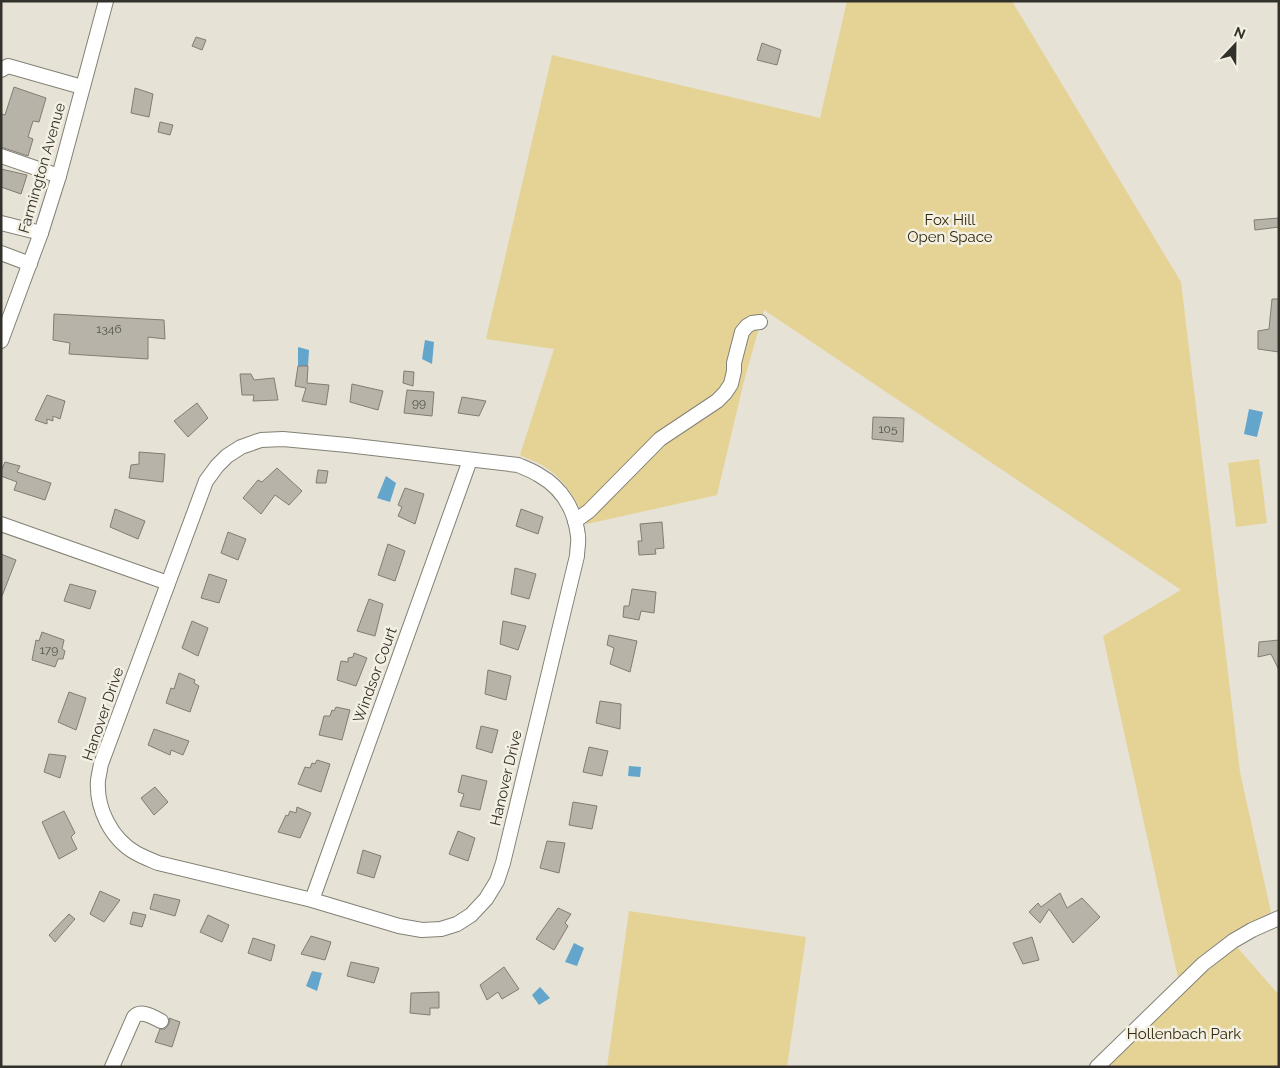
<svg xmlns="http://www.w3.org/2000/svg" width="1280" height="1068" viewBox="0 0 1280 1068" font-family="Raleway,sans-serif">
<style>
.green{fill:#e5d396}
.water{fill:#63a5cb}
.building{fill:#b7b3a8;stroke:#817d73}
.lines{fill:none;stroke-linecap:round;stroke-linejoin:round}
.minor-casing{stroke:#838075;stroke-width:16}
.minor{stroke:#fff;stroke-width:14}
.labels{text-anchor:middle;stroke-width:5;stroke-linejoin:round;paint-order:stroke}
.number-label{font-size:12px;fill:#53524b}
.street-label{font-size:15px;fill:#32312c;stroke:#f3f0e3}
.park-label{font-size:15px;fill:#32290b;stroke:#f3f0e3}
</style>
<rect width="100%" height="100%" fill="#e6e2d6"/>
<!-- green -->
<g class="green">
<path d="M 847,1 L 1012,1 L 1181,282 L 1240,772 L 1271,912 L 1236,930 L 1204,953 L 1178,978 L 1103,636 L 1181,590 L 764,310 L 744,381 L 717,495 L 587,524 C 576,499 566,480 542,465 C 535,461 527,459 520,455 L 554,349 L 486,339 L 552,55 L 820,118 Z"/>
<polygon points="1259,459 1267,523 1236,527 1228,463"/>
<polygon points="629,911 806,937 787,1067 607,1067"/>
<polygon points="1237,947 1279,995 1279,1067 1104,1067 1180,993"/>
</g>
<!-- water -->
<g class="water">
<polygon points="425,340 434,342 432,364 422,359"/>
<polygon points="298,347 309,350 308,366 298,366"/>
<polygon points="1249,409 1263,412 1257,437 1244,434"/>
<polygon points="386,476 396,483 390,502 377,498"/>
<polygon points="629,766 641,767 640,777 628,776"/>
<polygon points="574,943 584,948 577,966 565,962"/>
<polygon points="312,971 322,973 317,991 306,986"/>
<polygon points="540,987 550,998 539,1005 532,995"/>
</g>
<!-- building -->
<g class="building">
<polygon points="196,37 206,40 202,50 192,46"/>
<polygon points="762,43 781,50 777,65 757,60"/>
<polygon points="14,87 46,98 39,122 33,121 28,137 33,139 28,156 1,147 1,114 5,115"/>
<polygon points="135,88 153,94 149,117 131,113"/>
<polygon points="160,122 173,125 170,135 158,132"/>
<polygon points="1,169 27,175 21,194 1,187"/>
<polygon points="1279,218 1279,227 1255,230 1254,220"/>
<polygon points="1272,299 1279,299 1279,352 1258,349 1258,331 1269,329"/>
<polygon points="54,314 164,320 165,339 148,337 148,359 69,354 70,343 53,340"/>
<polygon points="298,366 308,366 307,383 329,385 326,405 302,401 306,388 295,386"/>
<polygon points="404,371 414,372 413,386 403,383"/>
<polygon points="240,374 251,374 254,380 274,378 278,400 253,401 254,395 242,395"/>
<polygon points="352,384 383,391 378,410 350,402"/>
<polygon points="407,390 434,392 432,416 404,413"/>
<polygon points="47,395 65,401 60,419 53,416 53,421 47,419 47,424 35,420"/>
<polygon points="462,397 486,401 479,416 458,413"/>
<polygon points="197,403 208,418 188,437 174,421"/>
<polygon points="873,417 904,418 903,442 872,439"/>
<polygon points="139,452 165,454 163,482 129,478 131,465 139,464"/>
<polygon points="5,462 20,466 17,472 51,483 45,500 14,490 17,482 1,476 1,471"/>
<polygon points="277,468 302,491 289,505 275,495 261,514 243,498 258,480 262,482"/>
<polygon points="318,470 328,471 326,483 316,483"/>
<polygon points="405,488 424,494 415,524 398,516 402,507 398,505"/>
<polygon points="115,509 145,521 138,539 110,527"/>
<polygon points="521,509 543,517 538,534 516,526"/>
<polygon points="662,522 664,548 655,549 656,554 639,555 638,541 642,541 640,524"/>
<polygon points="228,532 246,539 238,560 221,553"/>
<polygon points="388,544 405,551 395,581 378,575"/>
<polygon points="1,554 16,560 2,596 1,596"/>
<polygon points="515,568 536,574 529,599 511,594"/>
<polygon points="209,574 227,580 219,603 201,598"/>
<polygon points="70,584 96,591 90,609 64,601"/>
<polygon points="632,589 656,592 654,613 641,611 639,620 623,617 624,606 629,606"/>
<polygon points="369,599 383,604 375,636 357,631"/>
<polygon points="192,621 208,628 198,656 182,648"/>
<polygon points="503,621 526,626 518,650 500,644"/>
<polygon points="42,632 64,640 62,649 65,651 63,659 58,659 55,667 32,660 36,640 39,641"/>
<polygon points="609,635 637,641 630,672 610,664 614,648 607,645"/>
<polygon points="1279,640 1279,670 1271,654 1258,657 1259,642"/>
<polygon points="354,653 367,658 356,686 337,680 341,661 348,662 348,658 353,657"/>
<polygon points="488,670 511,676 506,700 485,694"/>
<polygon points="179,673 195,680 194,683 199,686 190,712 166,703 171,688 174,689"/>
<polygon points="69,692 86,698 76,730 58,722"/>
<polygon points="600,701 621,704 620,729 596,723"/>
<polygon points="336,707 350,710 342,740 319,735 324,716 330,716 332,710 334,711"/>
<polygon points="481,726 498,730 492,753 476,748"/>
<polygon points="154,729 189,741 183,755 171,750 170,755 148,745"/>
<polygon points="589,747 608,751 602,776 583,772"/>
<polygon points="49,754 66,756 60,778 44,772"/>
<polygon points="317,760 330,764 321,792 298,784 305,767 310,768 312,763 315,764"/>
<polygon points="462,775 487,781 480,810 460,806 464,794 458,792"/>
<polygon points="155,787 168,802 154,815 141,798"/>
<polygon points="573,802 597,806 592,829 569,825"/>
<polygon points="297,807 311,813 300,838 278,832 286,815 288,816 290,811 296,813"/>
<polygon points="64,811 75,833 71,837 77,849 59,859 42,822"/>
<polygon points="458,831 475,838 468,861 449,854"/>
<polygon points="547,841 565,843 559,873 540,868"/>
<polygon points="363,850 381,856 374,878 357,873"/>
<polygon points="100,891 120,900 104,922 90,914"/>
<polygon points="1060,893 1067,908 1082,898 1100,917 1073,943 1049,909 1040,923 1029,912 1038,903 1041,907"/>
<polygon points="154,894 180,900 175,916 150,909"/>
<polygon points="558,908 571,914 565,923 568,926 554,950 536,939"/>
<polygon points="133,912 146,915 142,927 130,924"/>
<polygon points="69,914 75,919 55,942 49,935"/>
<polygon points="208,915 229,925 222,942 200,932"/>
<polygon points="311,936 331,942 325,960 301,954"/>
<polygon points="1032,937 1039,960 1023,964 1013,943"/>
<polygon points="253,938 275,945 271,961 248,953"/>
<polygon points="351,962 379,968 374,983 347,976"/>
<polygon points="504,967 519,989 502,999 498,992 487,1000 480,985"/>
<polygon points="439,992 439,1008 430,1008 430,1015 410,1013 411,993"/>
<polygon points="169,1018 180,1022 172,1047 155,1042 160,1029 165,1029 168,1025 170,1021"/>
</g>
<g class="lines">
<defs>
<g id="minor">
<polyline points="1,70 8,66 82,87"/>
<polyline points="1,156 59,176"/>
<polyline points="1,223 41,233"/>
<polyline points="1,253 30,264"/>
<polyline points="1,341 41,233 59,176 106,1"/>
<path d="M 283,439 L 347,445 L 518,465 C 525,468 533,471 539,475 C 562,488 575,510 578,536 C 579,542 577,549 577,556 L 503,863 L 497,881 L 486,899 L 471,915 L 457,924 L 441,929 L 422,930 L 399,926 L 312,900 L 158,863 C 151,860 143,857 136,853 C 111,839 96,808 98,780 C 99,775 100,769 101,764 L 206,481 L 217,466 L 227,456 L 241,447 L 261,440 Z"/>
<polyline points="575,521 589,511 660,439 717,401 725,393 731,384 734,371 734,363 742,332 747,326 752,323 760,322"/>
<polyline points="1,524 168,583"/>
<polyline points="312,900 470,460"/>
<path d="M 112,1067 L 134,1017 C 141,1009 153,1017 161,1021"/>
<polyline points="1097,1067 1203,964 1233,941 1252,930 1279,918"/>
</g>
</defs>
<!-- minor casing -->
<use href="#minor" class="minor-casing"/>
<!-- minor -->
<use href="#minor" class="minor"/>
</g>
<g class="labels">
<!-- number labels -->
<g class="number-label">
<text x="109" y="333">1346</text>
<text x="419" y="407">99</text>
<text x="888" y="433">105</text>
<text x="49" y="654">179</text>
</g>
<!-- street labels -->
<g class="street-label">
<text transform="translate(42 168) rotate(-74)" y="5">Farmington Avenue</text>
<text transform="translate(375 675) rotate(-70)" y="5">Windsor Court</text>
<text transform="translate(103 714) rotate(-71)" y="5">Hanover Drive</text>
<text transform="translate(506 778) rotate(-77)" y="5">Hanover Drive</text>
</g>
<!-- park labels -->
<g class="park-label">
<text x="950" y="225">Fox Hill<tspan x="950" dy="17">Open Space</tspan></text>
<text x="1184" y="1039">Hollenbach Park</text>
</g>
</g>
<!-- border -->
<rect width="1280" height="1068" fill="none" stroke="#32312c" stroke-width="5"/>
<!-- north arrow -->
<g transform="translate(1235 45) rotate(22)" stroke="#f3f0e3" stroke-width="4" paint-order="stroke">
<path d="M0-4L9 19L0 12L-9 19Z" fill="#32312c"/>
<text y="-8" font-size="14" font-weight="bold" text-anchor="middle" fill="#32312c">N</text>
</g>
</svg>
